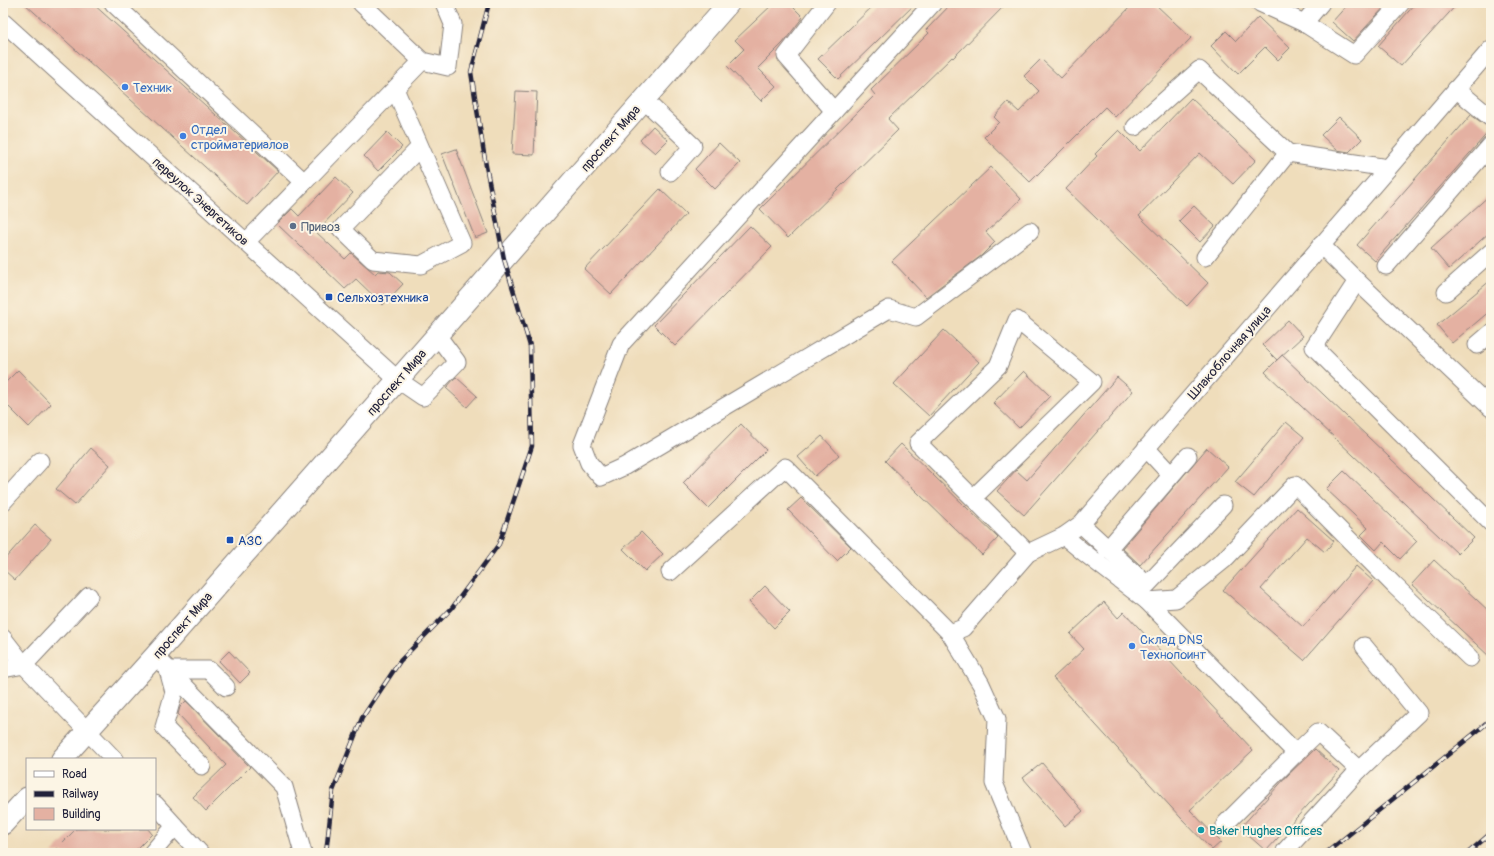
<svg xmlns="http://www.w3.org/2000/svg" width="1494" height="856" viewBox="0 0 1494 856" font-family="Pangolin,sans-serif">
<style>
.building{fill:#e4b1a2}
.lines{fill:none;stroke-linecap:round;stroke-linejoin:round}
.minor-casing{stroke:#88807b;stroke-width:19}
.major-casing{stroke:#88807b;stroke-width:23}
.minor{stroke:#fff;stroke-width:17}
.major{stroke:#fff;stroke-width:21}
.rail-casing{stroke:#22223b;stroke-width:4.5}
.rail{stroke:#fcf5e5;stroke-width:3;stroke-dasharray:9;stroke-linecap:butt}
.shop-dot{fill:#3f7fe0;stroke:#fcf5e5;stroke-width:1.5}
.service-dot{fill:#5c6f8a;stroke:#fcf5e5;stroke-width:1.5}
.transit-dot{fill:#1a4fb4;stroke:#fcf5e5;stroke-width:1.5}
.culture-dot{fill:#0f9aa8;stroke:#fcf5e5;stroke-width:1.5}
.labels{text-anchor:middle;stroke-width:4;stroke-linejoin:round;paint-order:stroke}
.shop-label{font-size:13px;fill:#366cbe;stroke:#fcf5e5;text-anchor:start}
.street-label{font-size:13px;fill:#22223b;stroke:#fcf5e5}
.service-label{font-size:13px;fill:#4e5e75;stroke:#fcf5e5;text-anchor:start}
.transit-label{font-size:13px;fill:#164399;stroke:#fcf5e5;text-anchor:start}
.culture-label{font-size:13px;fill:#0d838f;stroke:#fcf5e5;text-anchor:start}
</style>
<rect width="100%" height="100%" fill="#fcf5e5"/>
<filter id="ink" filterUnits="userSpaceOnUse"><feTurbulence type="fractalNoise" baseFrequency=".025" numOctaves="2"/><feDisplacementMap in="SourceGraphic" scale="8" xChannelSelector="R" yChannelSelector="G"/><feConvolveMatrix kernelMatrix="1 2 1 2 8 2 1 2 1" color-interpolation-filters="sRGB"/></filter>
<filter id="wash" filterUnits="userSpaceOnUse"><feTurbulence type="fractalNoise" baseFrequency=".012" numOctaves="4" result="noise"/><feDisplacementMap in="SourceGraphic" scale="16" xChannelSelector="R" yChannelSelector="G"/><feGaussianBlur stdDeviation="0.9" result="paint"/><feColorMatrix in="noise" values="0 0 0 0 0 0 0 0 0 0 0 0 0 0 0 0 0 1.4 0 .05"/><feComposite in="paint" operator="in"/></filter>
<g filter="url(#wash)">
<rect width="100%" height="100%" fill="#efddbb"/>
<g id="blocks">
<!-- building -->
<g class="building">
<polygon points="24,3 92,3 278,171 247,205"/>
<polygon points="774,3 789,3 803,17 783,43 758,68 776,86 761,101 727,66 744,49 735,40"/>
<polygon points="876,3 916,3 838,79 818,59"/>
<polygon points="952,3 1007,3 953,58 952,57 888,119 898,130 788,238 760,209 875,95 871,90 929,33 926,30"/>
<polygon points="1134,3 1154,3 1191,38 1115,117 1105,107 1030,182 984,137 999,122 994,117 1008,102 1019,112 1039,91 1024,76 1041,59 1061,78"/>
<polygon points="1349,3 1388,3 1353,41 1332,22"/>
<polygon points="1416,3 1458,3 1401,66 1378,46"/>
<polygon points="1258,17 1290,48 1278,60 1265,47 1238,74 1211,46 1226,31 1236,41"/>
<polygon points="516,91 537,92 534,155 512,154"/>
<polygon points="1191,98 1256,160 1233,184 1200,153 1139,216 1208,283 1187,306 1066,189 1097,156 1095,154 1119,130 1140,151"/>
<polygon points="1471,115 1491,129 1375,261 1357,245"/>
<polygon points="1339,117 1362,139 1349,152 1337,150 1321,135"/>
<polygon points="653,126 668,140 655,153 640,140"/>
<polygon points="387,132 402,147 378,171 364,156"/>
<polygon points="719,143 740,163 715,189 695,169"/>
<polygon points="456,149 488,233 475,238 442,154"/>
<polygon points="991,167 1021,199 986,232 995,242 981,256 926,297 892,261"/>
<polygon points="336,177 353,193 316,232 345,259 351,253 375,274 378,271 390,272 403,284 383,305 356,279 345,289 277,224 292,209 299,216"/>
<polygon points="660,189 686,214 611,294 584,269"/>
<polygon points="1491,194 1491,231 1449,269 1431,248"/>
<polygon points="1194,206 1215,226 1200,242 1179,221"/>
<polygon points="750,226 772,247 675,346 654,325"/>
<polygon points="1491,280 1491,310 1452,343 1437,325"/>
<polygon points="1288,320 1303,336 1277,360 1262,345"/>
<polygon points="944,330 979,362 929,416 894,384"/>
<polygon points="1282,355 1474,538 1458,554 1265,372"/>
<polygon points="18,370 51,404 29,427 3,401 3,385"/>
<polygon points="1024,371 1050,396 1019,428 993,403"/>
<polygon points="456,377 477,396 467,407 446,388"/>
<polygon points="1117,377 1133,391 1024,515 997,491 1016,470 1027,480"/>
<polygon points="1286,422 1304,437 1254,497 1235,482"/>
<polygon points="741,424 766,450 708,508 683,483"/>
<polygon points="822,436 839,455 815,476 798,457"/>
<polygon points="901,444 998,538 982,555 885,461"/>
<polygon points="91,448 110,465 75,505 56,489"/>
<polygon points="1207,448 1228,467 1140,565 1122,548"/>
<polygon points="1344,471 1417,541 1400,559 1383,542 1376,550 1361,535 1368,528 1326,489"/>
<polygon points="801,498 851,547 837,561 788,510"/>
<polygon points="1297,508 1334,541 1325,552 1307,537 1261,589 1303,627 1356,566 1373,581 1304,660 1223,590"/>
<polygon points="35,525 51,539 15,580 3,569 3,561"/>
<polygon points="641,532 663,554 645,571 623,549"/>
<polygon points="1434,560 1491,613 1491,658 1412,584"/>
<polygon points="765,586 790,612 774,628 749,602"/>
<polygon points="1104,602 1118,618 1124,612 1253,750 1190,810 1221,842 1212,850 1181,818 1053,678 1084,649 1070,634"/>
<polygon points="229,651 250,673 240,683 219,661"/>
<polygon points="186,701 250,767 206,811 193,797 226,765 178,714 180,707"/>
<polygon points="1315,749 1339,771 1266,851 1240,828 1288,775"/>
<polygon points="1042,763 1083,811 1065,826 1023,778"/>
<polygon points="76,829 148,829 152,834 133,853 52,853"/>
</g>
</g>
</g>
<g filter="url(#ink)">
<use href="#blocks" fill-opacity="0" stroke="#88807b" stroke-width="1"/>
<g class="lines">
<defs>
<g id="minor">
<polyline points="113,3 304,182"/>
<polyline points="361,3 422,61 448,67 453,24 444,3"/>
<polyline points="827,3 786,56 834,111"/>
<polyline points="933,3 621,344 582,445 589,463 601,477 625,466 889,309 916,317 1030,231"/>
<polyline points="1260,3 1304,23 1354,55 1401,3"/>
<polyline points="3,22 398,380 423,397 457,362 437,335"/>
<polyline points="1304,23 1321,3"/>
<polyline points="395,89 462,243 421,265 373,260 341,229 420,147"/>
<polyline points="1456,89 1491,118"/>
<polyline points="644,100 693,146 670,172"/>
<polyline points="1135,127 1199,70 1288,153 1388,168"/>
<polyline points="246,242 422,61"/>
<polyline points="1321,245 1357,281 1314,347 1491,523"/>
<polyline points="1205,257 1288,153"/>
<polyline points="1386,266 1491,145"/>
<polyline points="1357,281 1491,408"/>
<polyline points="1446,292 1491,252"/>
<polyline points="1477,345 1491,333"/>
<polyline points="1146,448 1171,475"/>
<polyline points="973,498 1092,382 1017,320 998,366 918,443 1028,553"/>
<polyline points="3,502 40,461"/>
<polyline points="1081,524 1147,585 1223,505"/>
<polyline points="1064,536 1082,551 1147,601 1296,753 1225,824"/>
<polyline points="1107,550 1188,456"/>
<polyline points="670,572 785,467 950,633 981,684 997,719 994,783 1023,853"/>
<polyline points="1147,601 1176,599 1224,560 1295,485 1395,586 1470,658"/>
<polyline points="950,633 963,628 1028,553 1064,536 1081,524 1491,49"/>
<polyline points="3,638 24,665 114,759"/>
<polyline points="155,656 284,787 303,853"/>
<polyline points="3,669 24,665 89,596"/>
<polyline points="202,766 164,727 174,692 168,670 209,670 226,687"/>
<polyline points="1359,770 1419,713 1364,646"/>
<polyline points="175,826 200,853"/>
<polyline points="1285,851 1359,770 1318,732 1296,753"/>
<polyline points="152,853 175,826 155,804"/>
</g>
<g id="major">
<polyline points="62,759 155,656 729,3"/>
<polyline points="3,824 27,798"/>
</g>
</defs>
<!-- minor casing -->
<use href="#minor" class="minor-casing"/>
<!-- major casing -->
<use href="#major" class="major-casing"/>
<!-- minor -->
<use href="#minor" class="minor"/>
<!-- major -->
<use href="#major" class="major"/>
<defs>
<g id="rail">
<polyline points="326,853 333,791 362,718 400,661 452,608 499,544 532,446 530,346 504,259 486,166 471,72 489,3"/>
<polyline points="1326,853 1491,720"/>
<polyline points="1468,853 1491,833"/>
</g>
</defs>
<!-- rail casing -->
<use href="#rail" class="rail-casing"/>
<!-- rail -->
<use href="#rail" class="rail"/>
</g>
</g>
<!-- markers -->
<g class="shop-dot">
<circle cx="125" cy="87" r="4"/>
<circle cx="183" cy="136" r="4"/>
<circle cx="1132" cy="646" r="4"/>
</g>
<circle class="service-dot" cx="293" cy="226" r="4"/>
<g class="transit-dot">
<rect x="325" y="293" width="8" height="8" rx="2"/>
<rect x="226" y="536" width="8" height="8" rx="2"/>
</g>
<circle class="culture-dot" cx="1201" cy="830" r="4"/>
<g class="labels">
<!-- shop labels -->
<g class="shop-label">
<text x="133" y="92">Техник</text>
<text x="191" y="134">Отдел<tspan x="191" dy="15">стройматериалов</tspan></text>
<text x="1140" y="644">Склад DNS<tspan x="1140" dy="15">Технопоинт</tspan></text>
</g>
<!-- street labels -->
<g class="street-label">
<text transform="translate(610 138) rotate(-49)" y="5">проспект Мира</text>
<text transform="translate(201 201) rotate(42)" y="5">переулок Энергетиков</text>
<text transform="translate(1229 352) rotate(-49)" y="5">Шлакоблочная улица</text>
<text transform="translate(396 382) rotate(-49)" y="5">проспект Мира</text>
<text transform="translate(182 625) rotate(-49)" y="5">проспект Мира</text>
</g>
<!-- service labels -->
<g class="service-label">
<text x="301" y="231">Привоз</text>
</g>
<!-- transit labels -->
<g class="transit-label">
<text x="337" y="302">Сельхозтехника</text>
<text x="238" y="545">АЗС</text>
</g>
<!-- culture labels -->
<g class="culture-label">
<text x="1209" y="835">Baker Hughes Offices</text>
</g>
</g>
<!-- margin -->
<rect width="1494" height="856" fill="none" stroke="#fcf5e5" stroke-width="16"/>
<!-- legend -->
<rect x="26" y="758" width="130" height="72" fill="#fcf5e5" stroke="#a5a1a1"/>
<rect x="34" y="771" width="20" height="6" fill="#ffffff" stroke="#a5a1a1"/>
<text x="62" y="778" font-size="12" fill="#22223b">Road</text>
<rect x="34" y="791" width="20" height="6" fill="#22223b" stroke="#a5a1a1"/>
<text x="62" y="798" font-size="12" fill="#22223b">Railway</text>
<rect x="34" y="808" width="20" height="12" fill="#e4b1a2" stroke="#a5a1a1"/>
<text x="62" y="818" font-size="12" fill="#22223b">Building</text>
</svg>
